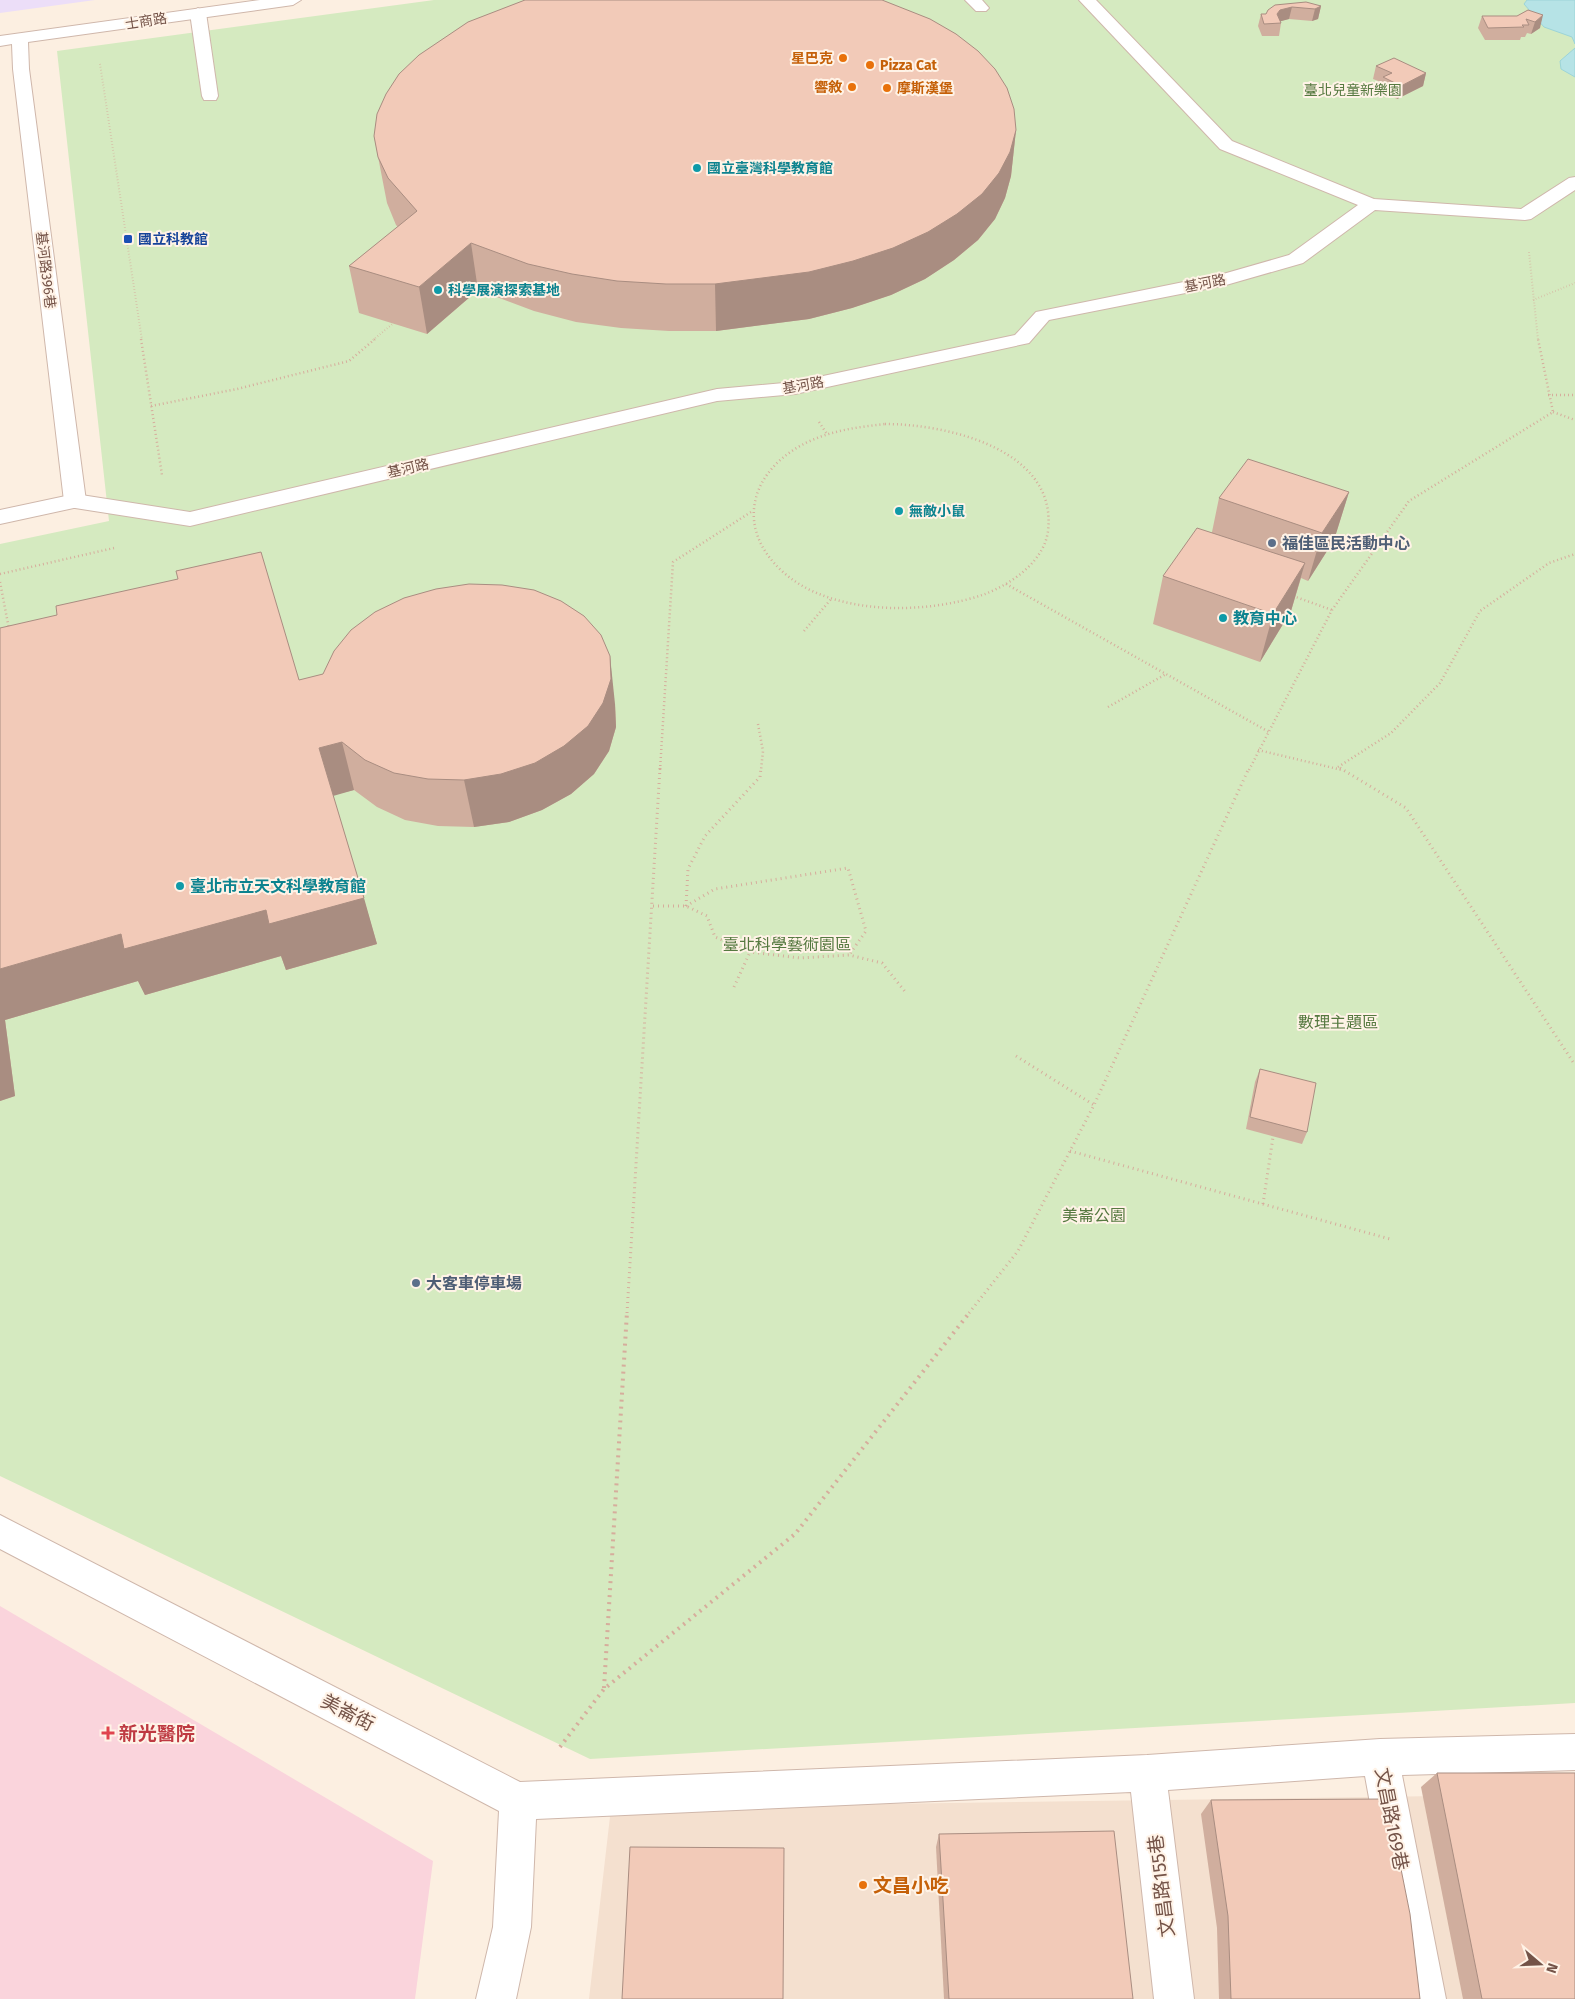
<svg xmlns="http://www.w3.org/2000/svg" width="1575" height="1999" viewBox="0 0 1575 1999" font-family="'Fira Sans','Noto Sans TC',sans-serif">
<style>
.residential{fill:#f4e0cf}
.education{fill:#ecdef8}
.medical{fill:#fad4dc}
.green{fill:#d5eac0}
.water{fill:#b6e3e6;stroke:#9cd4d8}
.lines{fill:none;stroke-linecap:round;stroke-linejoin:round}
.service-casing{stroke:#cfb7ab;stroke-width:2}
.pedestrian-casing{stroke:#cfb7ab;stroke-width:2}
.minor-casing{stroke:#cfb7ab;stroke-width:2}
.tertiary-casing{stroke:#cfb7ab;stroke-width:2}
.path-far3{stroke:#d6ad9c;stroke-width:2;stroke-dasharray:0.5 2.5;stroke-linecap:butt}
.path-far2{stroke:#d6ad9c;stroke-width:2.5;stroke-dasharray:1 3;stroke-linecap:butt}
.path-far1{stroke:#d6ad9c;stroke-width:3;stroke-dasharray:1 4;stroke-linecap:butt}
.path{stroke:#d6ad9c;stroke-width:4;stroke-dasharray:2 5;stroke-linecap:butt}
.service{fill:#fff;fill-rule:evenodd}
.pedestrian{fill:#fff;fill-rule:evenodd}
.minor{fill:#fff;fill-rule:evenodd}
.tertiary{fill:#fff;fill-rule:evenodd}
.wall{fill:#d0ae9e}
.shaded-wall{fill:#a98d81}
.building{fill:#f2cab8;stroke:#a98d81}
.food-dot{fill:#e8710a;stroke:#fff3e7;stroke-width:2}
.culture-dot{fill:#0f9aa8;stroke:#fff3e7;stroke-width:2}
.transit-dot{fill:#1a4fb4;stroke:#fff3e7;stroke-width:2}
.service-dot{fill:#5c6f8a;stroke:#fff3e7;stroke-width:2}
.health-dot{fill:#e0444e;stroke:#fff3e7;stroke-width:2}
.labels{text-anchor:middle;stroke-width:4;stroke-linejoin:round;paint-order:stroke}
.far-street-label{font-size:14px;fill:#745348;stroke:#fff3e7}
.far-food-label{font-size:14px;font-weight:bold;fill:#c56008;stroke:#fff3e7;text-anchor:end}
.far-park-label{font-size:14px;fill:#567940;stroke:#fff3e7}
.far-culture-label{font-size:14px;font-weight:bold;fill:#0d838f;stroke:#fff3e7;text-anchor:start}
.far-transit-label{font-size:14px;font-weight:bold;fill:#164399;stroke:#fff3e7;text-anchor:start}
.service-label{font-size:16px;font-weight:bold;fill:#4e5e75;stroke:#fff3e7;text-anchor:start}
.culture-label{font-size:16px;font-weight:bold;fill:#0d838f;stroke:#fff3e7;text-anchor:start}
.park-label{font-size:16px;fill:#567940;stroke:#fff3e7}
.near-street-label{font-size:19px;fill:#745348;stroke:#fff3e7}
.near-health-label{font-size:19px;font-weight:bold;fill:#be3a42;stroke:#fff3e7;text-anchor:start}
.near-food-label{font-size:19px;font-weight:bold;fill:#c56008;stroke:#fff3e7;text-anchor:start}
</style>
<rect width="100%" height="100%" fill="#fcefe1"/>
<!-- residential -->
<polygon class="residential" points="1575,1794 1575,1999 589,1999 611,1808"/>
<!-- education -->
<polygon class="education" points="0,0 95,0 0,13"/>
<!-- medical -->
<polygon class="medical" points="0,1606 433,1861 415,1999 0,1999"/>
<!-- green -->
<polygon class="green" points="434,0 1575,0 1575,1703 590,1759 0,1476 0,544 109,521 57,51"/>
<!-- water -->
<g class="water">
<polygon points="1527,0 1575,0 1575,44 1572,37 1544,27 1524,4"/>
<polygon points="1575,48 1575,77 1561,69 1560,61"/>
</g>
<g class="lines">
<defs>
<g id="service">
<polygon points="965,0 982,0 989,8 986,11 976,11"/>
<polygon points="198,8 206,13 218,96 216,100 204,100 202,96 190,13"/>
</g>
<polygon id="pedestrian" points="1079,0 1096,0 1232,141 1374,199 1521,209 1569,178 1575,177 1575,190 1531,219 1525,220 1375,210 1303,263 1226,285 1049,320 1029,343 795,394 717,401 190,526 75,508 67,506 64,501 67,496 75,494 190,512 717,389 795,382 1015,335 1036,312 1223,274 1289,255 1358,205 1220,149"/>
<g id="minor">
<polygon points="260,0 301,0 293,5 28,42 29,69 86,501 83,506 75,508 67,506 64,501 13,69 12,44 0,46 0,36"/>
<polygon points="0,1515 520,1782 1147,1755 1380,1739 1575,1734 1575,1770 1402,1775 1446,1999 1406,1999 1365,1776 1168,1790 1194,1999 1154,1999 1131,1792 536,1819 531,1927 516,1999 476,1999 493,1927 499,1811 0,1549"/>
</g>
<polygon id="tertiary" points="75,494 83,496 86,501 83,506 0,524 0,510"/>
</defs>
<!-- service casing -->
<use href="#service" class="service-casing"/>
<!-- pedestrian casing -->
<use href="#pedestrian" class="pedestrian-casing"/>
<!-- minor casing -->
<use href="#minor" class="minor-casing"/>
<!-- tertiary casing -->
<use href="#tertiary" class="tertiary-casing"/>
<!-- path-far3 -->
<g class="path-far3">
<polyline points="100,64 142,340"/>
<polyline points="1529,252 1538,340"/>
<polyline points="1533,300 1575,283"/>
<polyline points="373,340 396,321"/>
</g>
<!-- path-far2 -->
<g class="path-far2">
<polyline points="141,339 162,475"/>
<polyline points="1548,395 1575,395"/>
<polyline points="151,406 237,389 349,361 375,339"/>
<polyline points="1553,412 1575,420"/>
<polyline points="819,422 827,434"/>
<path d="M 885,424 C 946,424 1058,449 1048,531 C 1044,562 1011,584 985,594 C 926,615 832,616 783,572 C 732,526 752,467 810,441 C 834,430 859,427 885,424 Z"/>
<polyline points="0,574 114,548"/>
<polyline points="0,582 9,629"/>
<polyline points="1006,584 1269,732"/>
<polyline points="1293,596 1332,610"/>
<polyline points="804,631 832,598"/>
<polyline points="1108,707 1166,674"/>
<polyline points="758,724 763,751 761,770"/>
<polyline points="1258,750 1342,770"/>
<polyline points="1338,767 1391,733 1440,683 1480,611 1549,563 1575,554"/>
<polyline points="660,770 673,562 751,512"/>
<polyline points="1249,770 1332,610 1409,501 1553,412 1538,339"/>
</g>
<!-- path-far1 -->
<g class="path-far1">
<polyline points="1340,768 1406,808 1575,1065"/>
<polyline points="653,906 686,906 707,916 715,937 750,952 800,958 849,955 882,963 907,994"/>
<polyline points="686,906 715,889 848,868 866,931 849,955"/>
<polyline points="686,906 688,869 705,836 760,777 761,768"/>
<polyline points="734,987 750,952"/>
<polyline points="1016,1056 1094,1105"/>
<polyline points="1070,1151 1390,1239"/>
<polyline points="1263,1204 1273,1137"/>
<polyline points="627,1313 660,768"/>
<polyline points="969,1313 1018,1251 1094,1105 1249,768"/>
</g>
<!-- path -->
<g class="path">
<polyline points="604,1688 627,1312"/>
<polyline points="560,1747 604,1689 795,1534 970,1312"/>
</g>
<!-- service -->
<use href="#service" class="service"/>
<!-- pedestrian -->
<use href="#pedestrian" class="pedestrian"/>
<!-- minor -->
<use href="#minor" class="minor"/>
<!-- tertiary -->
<use href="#tertiary" class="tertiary"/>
</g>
<!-- wall -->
<g class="wall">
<polygon points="1275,5 1321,6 1318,19 1312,21 1289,19 1280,21 1281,23 1279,36 1262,36 1258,26 1261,14 1266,14"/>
<polygon points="1528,10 1540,28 1531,34 1527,33 1525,37 1521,37 1520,40 1485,40 1478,28 1482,16 1517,16"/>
<polygon points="1376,66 1426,73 1423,86 1397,99 1379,90 1381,82 1373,79"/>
<polygon points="1016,130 1011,176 1005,198 995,219 978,240 954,260 925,279 891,295 852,308 809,319 716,331 669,331 621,328 576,322 534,311 478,290 427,334 359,313 349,266 398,227 396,225 387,203 374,136"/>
<polygon points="1349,492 1334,540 1308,581 1301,578 1291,611 1260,662 1153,624 1163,576 1212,532 1219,498"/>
<polygon points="0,628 299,680 615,704 616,727 609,751 594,774 571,794 542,810 509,822 474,827 438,826 405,820 377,807 354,790 333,795 377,944 286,970 281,956 145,995 138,981 5,1020 15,1096 0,1101"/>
<polygon points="1260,1069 1307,1132 1302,1144 1246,1129 1255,1082"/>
<polygon points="1437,1773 1575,1999 1463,1999 1421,1787"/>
<polygon points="1211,1800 1420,1999 1219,1999 1217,1928 1201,1814"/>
<polygon points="939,1834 1133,1999 944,1999 936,1847"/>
</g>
<!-- shaded-wall -->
<g class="shaded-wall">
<polygon points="1321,6 1318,19 1312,21 1315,9"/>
<polygon points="1292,7 1289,19 1278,22 1277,14 1280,10"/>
<polygon points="1543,15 1540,28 1531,34 1535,22"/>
<polygon points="1426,73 1423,86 1397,99 1401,86"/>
<polygon points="1016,130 1011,176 1005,198 995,219 978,240 954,260 925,279 891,295 852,308 809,319 716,331 715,284"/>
<polygon points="471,243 478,290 427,334 419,287"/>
<polygon points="1349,492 1334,540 1308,581 1322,533"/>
<polygon points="1305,563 1291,611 1260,662 1273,614"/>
<polygon points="610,656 615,704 616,727 609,751 594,774 571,794 542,810 509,822 474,827 464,780"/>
<polygon points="342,742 354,790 333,796 319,748"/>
<polygon points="364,898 377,944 286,970 281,956 145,995 138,981 5,1020 15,1096 0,1101 0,969 121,934 266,910"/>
</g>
<!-- building -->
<g class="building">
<polygon points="525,0 882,0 930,19 956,34 978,51 995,69 1007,88 1014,109 1016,130 1010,152 999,173 982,194 957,214 928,232 893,248 853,261 809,272 715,284 666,284 617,281 572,274 528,264 471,243 419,287 349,266 417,211 388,178 378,157 374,136 377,114 386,94 399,74 419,55 468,22"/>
<polygon points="1306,2 1321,6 1315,9 1292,7 1280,10 1277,14 1281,23 1264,24 1261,14 1266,14 1268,10 1275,5"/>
<polygon points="1528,10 1543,15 1535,22 1526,19 1529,25 1522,25 1524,27 1488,28 1482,16 1517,16"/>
<polygon points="1394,58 1426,73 1401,86 1383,77 1392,73 1376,66"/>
<polygon points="1248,459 1349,492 1322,533 1219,498"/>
<polygon points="1197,528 1305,563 1273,614 1163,576"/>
<polygon points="261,552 299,680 323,674 334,651 351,630 375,612 404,598 436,589 469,584 502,585 534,590 561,601 584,616 601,635 610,656 611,679 603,703 588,726 564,746 535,763 501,774 464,780 428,779 394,773 365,760 342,742 319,748 364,898 269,924 266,910 124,949 121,934 0,969 0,628 57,615 56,606 178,579 176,571"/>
<polygon points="1260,1069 1316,1083 1307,1132 1250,1117"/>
<polygon points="1437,1773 1575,1773 1575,1999 1482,1999"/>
<polygon points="1387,1799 1410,1914 1420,1999 1231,1999 1228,1916 1211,1800"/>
<polygon points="1114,1831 1133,1999 949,1999 939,1834"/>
<polygon points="630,1847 784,1848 783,1999 622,1999"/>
</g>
<!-- markers -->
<g class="food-dot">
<circle cx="843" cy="58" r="5"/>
<circle cx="870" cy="65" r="5"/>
<circle cx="852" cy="87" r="5"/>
<circle cx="887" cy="88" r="5"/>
<circle cx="863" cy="1885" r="5"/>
</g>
<g class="culture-dot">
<circle cx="697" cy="168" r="5"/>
<circle cx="438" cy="290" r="5"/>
<circle cx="899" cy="511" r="5"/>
<circle cx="1223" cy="618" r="5"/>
<circle cx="180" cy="886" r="5"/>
</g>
<rect class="transit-dot" x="123" y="234" width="10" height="10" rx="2.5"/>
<g class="service-dot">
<circle cx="1272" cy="543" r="5"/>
<circle cx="416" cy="1283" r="5"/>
</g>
<path class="health-dot" d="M105.5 1725.5h5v5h5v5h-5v5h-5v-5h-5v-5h5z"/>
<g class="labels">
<!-- far-street labels -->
<g class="far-street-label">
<text transform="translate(146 21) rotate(-9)" y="5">士商路</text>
<text transform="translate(46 270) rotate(83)" y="5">基河路396巷</text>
<text transform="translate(1205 283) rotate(-11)" y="5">基河路</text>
<text transform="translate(803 385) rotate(-10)" y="5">基河路</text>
<text transform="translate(408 468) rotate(-13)" y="5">基河路</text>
</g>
<!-- far-food labels -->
<g class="far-food-label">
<text x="833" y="63">星巴克</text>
<text x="880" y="70" text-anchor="start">Pizza Cat</text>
<text x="842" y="92">響敘</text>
<text x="897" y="93" text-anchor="start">摩斯漢堡</text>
</g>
<!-- far-park labels -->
<g class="far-park-label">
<text x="1353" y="95">臺北兒童新樂園</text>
</g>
<!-- far-culture labels -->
<g class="far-culture-label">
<text x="707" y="173">國立臺灣科學教育館</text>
<text x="448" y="295">科學展演探索基地</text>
<text x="909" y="516">無敵小鼠</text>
</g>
<!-- far-transit labels -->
<g class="far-transit-label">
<text x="138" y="244">國立科教館</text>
</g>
<!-- service labels -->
<g class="service-label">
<text x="1282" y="549">福佳區民活動中心</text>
<text x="426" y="1289">大客車停車場</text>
</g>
<!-- culture labels -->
<g class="culture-label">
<text x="1233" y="624">教育中心</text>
<text x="190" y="892">臺北市立天文科學教育館</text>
</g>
<!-- park labels -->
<g class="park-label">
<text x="787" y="950">臺北科學藝術園區</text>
<text x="1338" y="1028">數理主題區</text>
<text x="1094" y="1221">美崙公園</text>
</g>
<!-- near-street labels -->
<g class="near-street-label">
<text transform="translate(348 1712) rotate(27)" y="7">美崙街</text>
<text transform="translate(1392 1819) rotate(79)" y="7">文昌路169巷</text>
<text transform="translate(1161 1886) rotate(-97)" y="7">文昌路155巷</text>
</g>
<!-- near-health labels -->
<g class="near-health-label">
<text x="119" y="1740">新光醫院</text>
</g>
<!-- near-food labels -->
<g class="near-food-label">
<text x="873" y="1892">文昌小吃</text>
</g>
</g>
<!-- north arrow -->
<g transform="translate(1540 1964) rotate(109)" stroke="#fff3e7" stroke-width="4" paint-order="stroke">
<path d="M0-4L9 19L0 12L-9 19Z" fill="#745348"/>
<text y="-8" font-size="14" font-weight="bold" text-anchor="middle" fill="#745348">N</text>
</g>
</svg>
